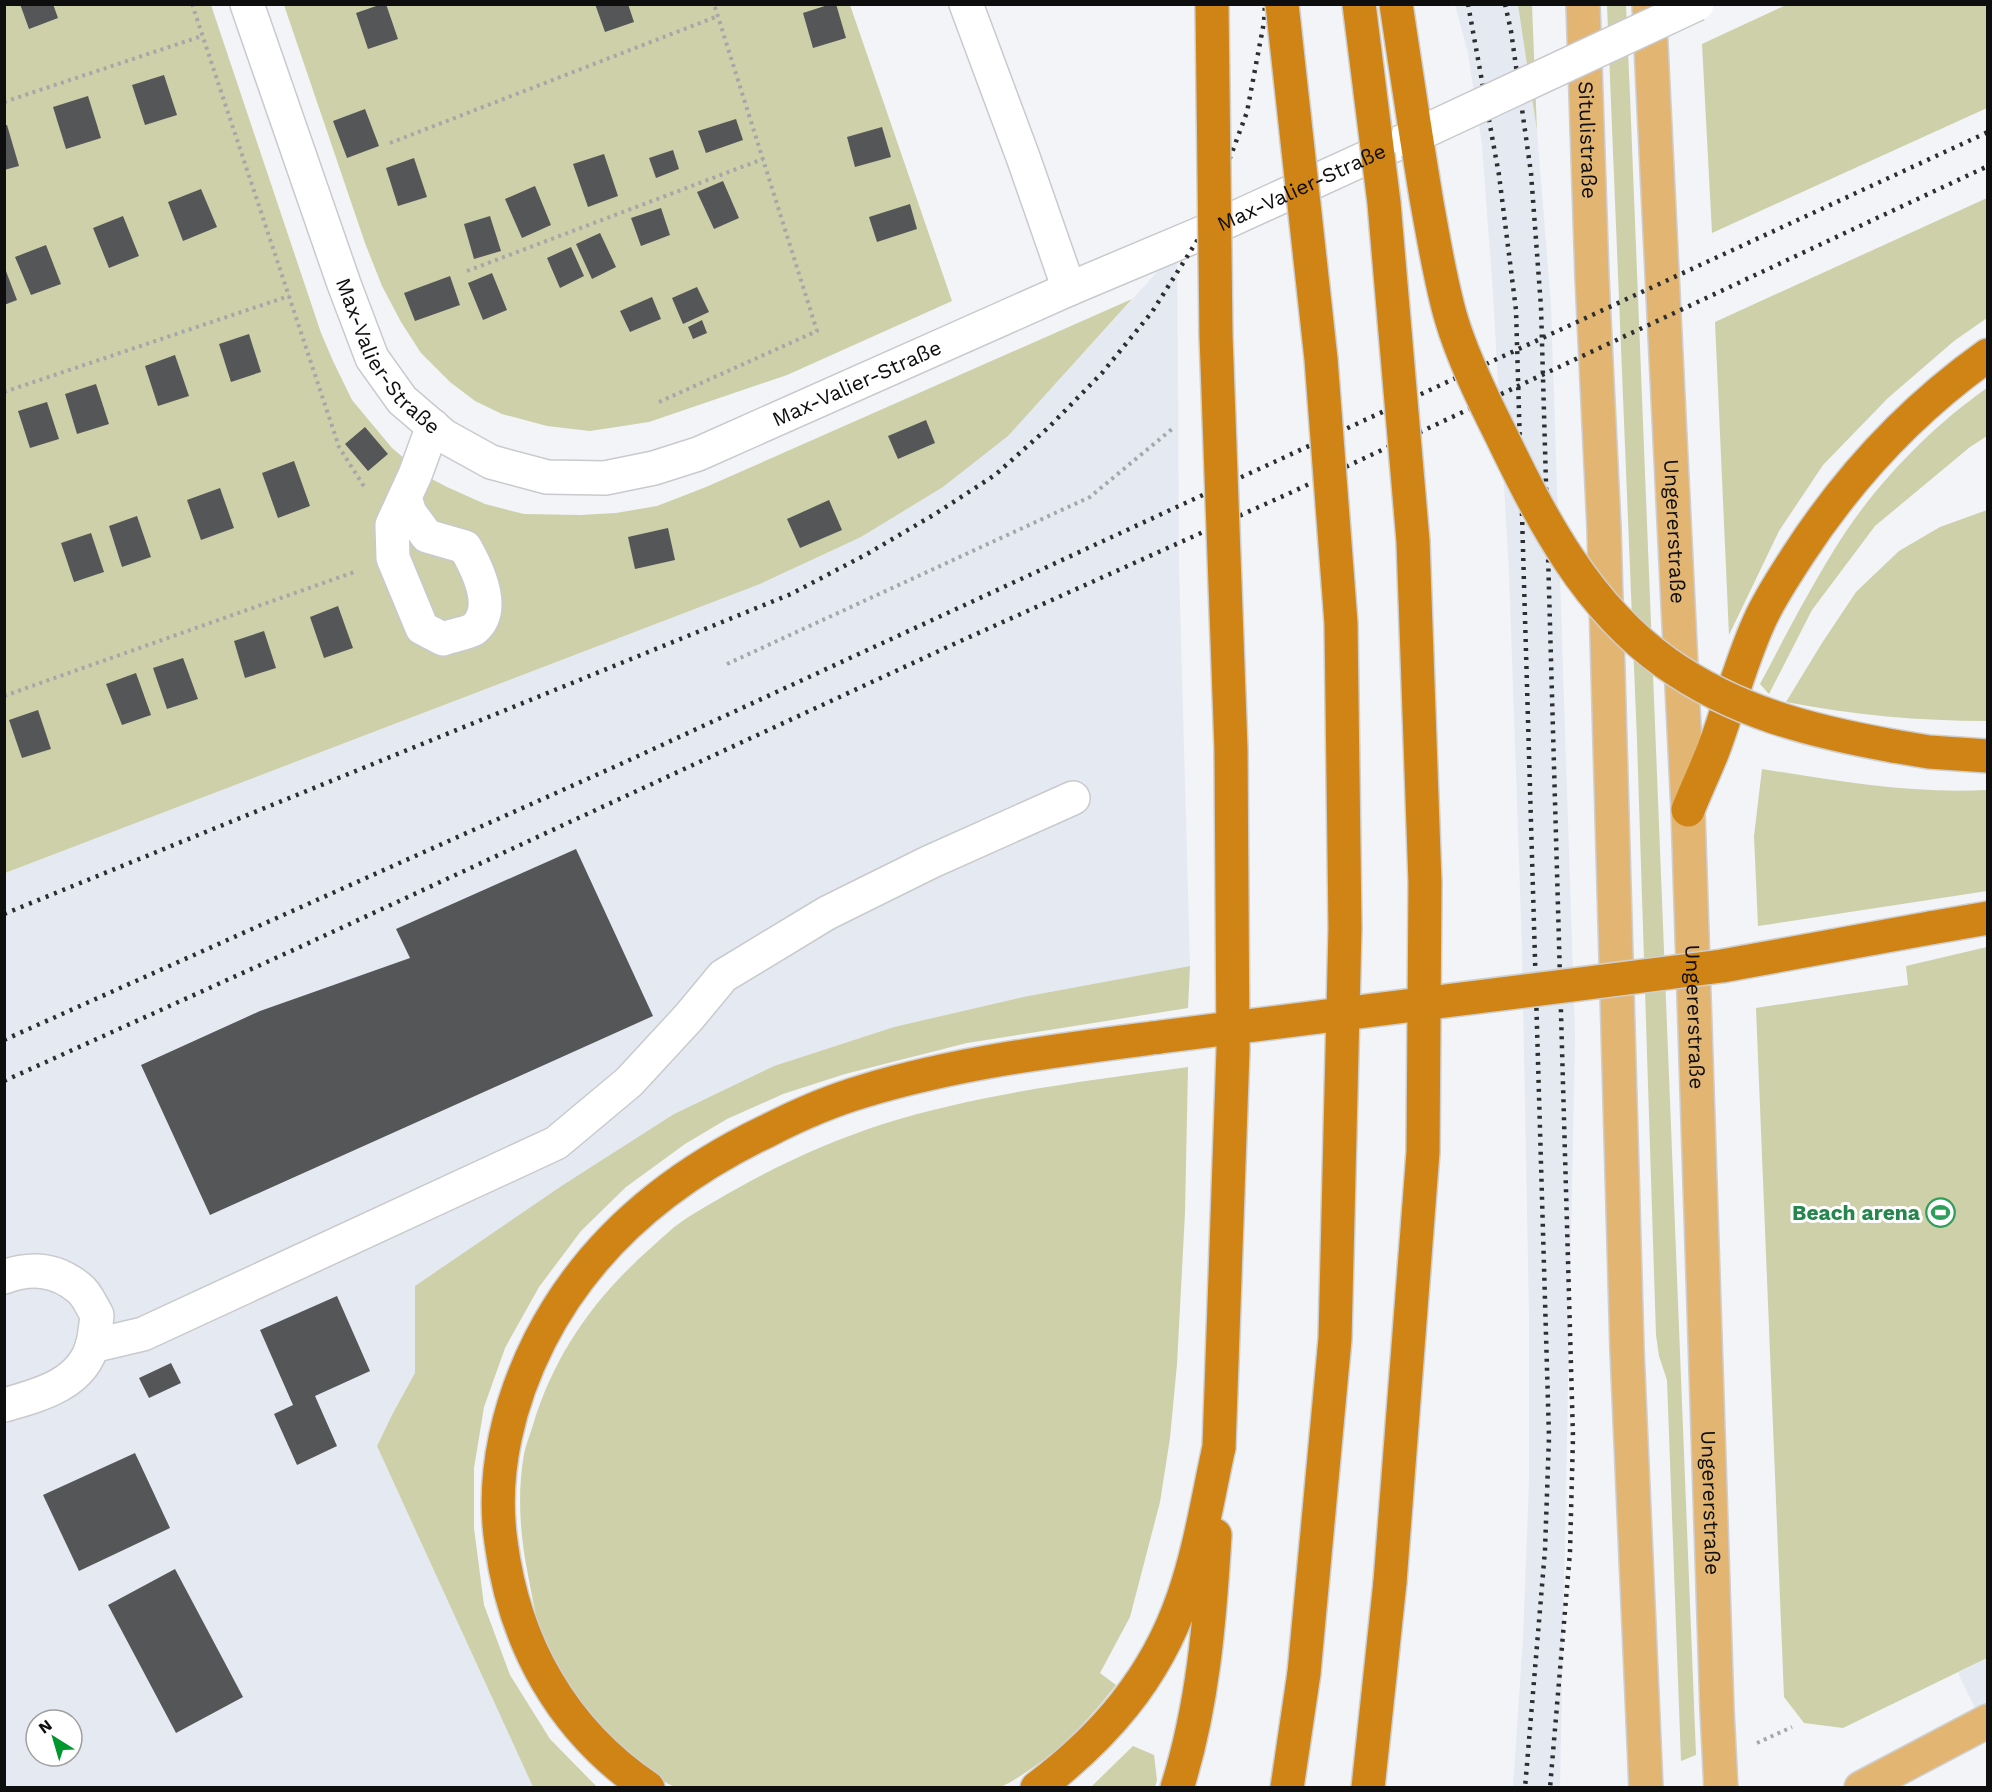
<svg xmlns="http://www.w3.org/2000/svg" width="1992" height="1792" viewBox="0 0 1992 1792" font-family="'Work Sans',sans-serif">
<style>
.built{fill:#e4e9f2;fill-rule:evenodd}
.green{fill:#cdd0a9}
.building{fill:#555658}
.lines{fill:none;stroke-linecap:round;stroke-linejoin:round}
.minor-casing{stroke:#c9cacd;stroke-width:36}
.major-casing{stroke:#cfcfcf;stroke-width:36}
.highway-casing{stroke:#cfcfcf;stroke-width:36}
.path{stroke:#a5a7a9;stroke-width:4;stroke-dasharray:3 4.5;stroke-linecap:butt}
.minor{stroke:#fff;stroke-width:33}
.major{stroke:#e3b573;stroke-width:33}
.highway{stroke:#d08415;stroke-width:33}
.rail{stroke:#2d2e2f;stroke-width:4.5;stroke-dasharray:3 6;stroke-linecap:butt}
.minor-bridge-casing{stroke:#c9cacd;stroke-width:36;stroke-linecap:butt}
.highway-bridge-casing{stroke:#cfcfcf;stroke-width:36;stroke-linecap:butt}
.minor-bridge{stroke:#fff;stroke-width:33}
.highway-bridge{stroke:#d08415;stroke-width:33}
.labels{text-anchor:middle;stroke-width:6;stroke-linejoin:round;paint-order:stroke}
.street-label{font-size:21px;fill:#0e0e0f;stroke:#fff}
.leisure-label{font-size:21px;font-weight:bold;fill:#27864d;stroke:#fff;text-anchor:end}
</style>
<rect width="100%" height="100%" fill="#f2f4f7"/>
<!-- built -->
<g class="built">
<polygon points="1455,5 1518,5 1537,131 1551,306 1575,1036 1560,1787 1513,1787 1523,1638 1529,1482 1529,1314 1522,946 1509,572 1493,294 1482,144 1468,53"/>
<path d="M 1177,250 L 1179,568 L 1190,966 L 1023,997 L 894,1027 L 774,1066 L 674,1114 L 415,1286 L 415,1373 L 393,1413 L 377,1446 L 533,1787 L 5,1788 L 5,873 L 760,584 L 861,537 L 943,487 L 1008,436 ZM 36,1720 L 72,1720 L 72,1756 L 36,1756 Z"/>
<polygon points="1987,1658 1987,1733 1958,1673"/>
</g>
<!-- green -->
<g class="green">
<polygon points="5,5 211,5 321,333 333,361 352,400 392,448 424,475 447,487 485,504 524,514 580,515 616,513 657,506 706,487 1132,299 1008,436 943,487 861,537 760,584 5,873"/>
<polygon points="284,5 850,5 952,301 787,375 649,422 590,431 547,426 502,414 475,401 450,382 421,353 401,322 382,286 365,243"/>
<polygon points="1518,5 1532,5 1537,131"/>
<polygon points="1607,5 1626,5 1630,96 1696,1755 1681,1761 1667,1380 1659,1356 1656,1335 1637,740"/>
<polygon points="1786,5 1987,5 1987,108 1712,233 1702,44"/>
<polygon points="1987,198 1987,318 1954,341 1888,398 1823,465 1779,531 1729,635 1715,322"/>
<path d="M 1987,388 L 1987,436 L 1970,447 L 1875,526 L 1812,610 L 1769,694 L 1760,684 C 1786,635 1811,586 1841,539 C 1877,483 1932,426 1987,388 Z"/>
<path d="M 1987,510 L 1987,721 C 1920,721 1853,715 1786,702 L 1822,643 L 1856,592 L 1899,551 L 1940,527 Z"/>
<path d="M 1762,769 C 1836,781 1912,794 1987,790 L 1987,891 L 1758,926 L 1754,836 Z"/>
<polygon points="1987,947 1987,1658 1843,1728 1804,1723 1784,1697 1756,1008 1908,985 1906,966"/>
<polygon points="1190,966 1188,1008 967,1043 845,1074 783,1094 727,1119 685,1144 626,1187 581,1231 539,1287 505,1348 484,1407 474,1468 474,1528 484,1605 510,1675 550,1739 597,1787 533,1787 377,1446 393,1413 415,1373 415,1286 563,1185 674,1114 774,1066 894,1027 1023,997"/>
<path d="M 1188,1067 L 1185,1213 L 1177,1364 L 1170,1438 L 1160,1502 L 1130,1617 L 1100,1673 L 1116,1685 C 1084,1726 1048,1763 1001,1787 L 676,1788 C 626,1763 566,1691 544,1640 C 536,1622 532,1595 528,1575 C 520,1535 517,1494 524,1454 C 526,1444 530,1435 533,1425 C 555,1352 596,1296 653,1246 C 662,1238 671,1229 681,1222 C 692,1214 705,1207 717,1200 C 769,1169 825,1143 883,1124 C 982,1093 1086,1081 1188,1067 Z"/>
<polygon points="1133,1746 1154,1755 1157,1780 1155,1787 1091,1787"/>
</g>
<!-- building -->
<g class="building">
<polygon points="20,4 53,4 58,18 29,29"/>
<polygon points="382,4 386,4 398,39 368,49 356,13"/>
<polygon points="595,4 628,4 634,22 605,32"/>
<polygon points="831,4 836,4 846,38 813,48 803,13"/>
<polygon points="164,75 177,115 145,125 132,85"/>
<polygon points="88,96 101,138 66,149 53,107"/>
<polygon points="365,109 379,146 347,158 333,121"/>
<polygon points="736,119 743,140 706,153 698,131"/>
<polygon points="4,125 7,125 19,166 4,170"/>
<polygon points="882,127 891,157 855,167 847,137"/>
<polygon points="673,150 679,169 656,178 649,158"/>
<polygon points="604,154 618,196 588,207 573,164"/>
<polygon points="414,158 427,197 398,206 386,168"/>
<polygon points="723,181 739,218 714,229 697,192"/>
<polygon points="535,186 551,225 522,238 505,199"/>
<polygon points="201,189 217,227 183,241 168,202"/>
<polygon points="910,204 917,229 877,242 869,217"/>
<polygon points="661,208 670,235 641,246 631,218"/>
<polygon points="123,216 139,256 109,268 93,228"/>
<polygon points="490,216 501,251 474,259 464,224"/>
<polygon points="600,233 616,267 592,279 576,244"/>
<polygon points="46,245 61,284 31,295 15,257"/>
<polygon points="571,247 584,276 560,288 547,258"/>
<polygon points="4,266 17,300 4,305"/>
<polygon points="492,273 507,310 483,320 468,283"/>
<polygon points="450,276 460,305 415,321 404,293"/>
<polygon points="697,287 709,312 683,324 672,298"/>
<polygon points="652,297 661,319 630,332 620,311"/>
<polygon points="702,320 707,333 693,339 688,327"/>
<polygon points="249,334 261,372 231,382 219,344"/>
<polygon points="175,355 189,396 158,406 145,366"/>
<polygon points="96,384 109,424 77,434 65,394"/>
<polygon points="47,402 59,439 30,448 18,411"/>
<polygon points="926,420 935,443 898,459 888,436"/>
<polygon points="365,427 388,454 368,471 345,444"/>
<polygon points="294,461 310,506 278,518 262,473"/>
<polygon points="220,488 234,528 201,540 187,500"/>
<polygon points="829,500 842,530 800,548 787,519"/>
<polygon points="137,516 151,557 122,567 109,526"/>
<polygon points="668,528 675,560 635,569 628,537"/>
<polygon points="91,533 104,572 74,582 61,543"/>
<polygon points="338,606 353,648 324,658 310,617"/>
<polygon points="264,631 276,668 245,678 234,641"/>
<polygon points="183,658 198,699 167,709 153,668"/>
<polygon points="136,673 151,715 122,725 106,684"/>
<polygon points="38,710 51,749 22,758 9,720"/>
<polygon points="576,849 653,1016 210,1215 141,1065 260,1011 410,958 396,929"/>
<polygon points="337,1296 370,1371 315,1396 337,1446 297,1465 274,1414 293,1405 260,1330"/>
<polygon points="171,1363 181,1383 149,1398 139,1378"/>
<polygon points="135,1453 170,1528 79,1571 43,1495"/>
<polygon points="175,1569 243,1697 176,1733 108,1605"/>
</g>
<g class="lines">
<defs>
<g id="minor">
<path id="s1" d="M 247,4 L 344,284 L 372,358 L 402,400 L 444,436 L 491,462 L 547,477 L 605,478 L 654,468 L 698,454 L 1069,289 L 1202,233 L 1403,141"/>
<polyline points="966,4 1023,157 1069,289"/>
<path d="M 405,498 L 410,513 L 427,536 L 465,547 C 477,568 498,609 474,629 C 468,633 450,636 443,639 L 422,628 L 393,558 L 392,525 L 415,475 L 433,426"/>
<path d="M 4,1277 C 31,1267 56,1269 79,1288 C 87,1294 92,1307 97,1315 C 96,1325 95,1334 93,1343 C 83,1384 40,1395 4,1405"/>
<polyline points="92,1346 143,1334 556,1143 629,1082 689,1017 723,976 827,913 930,862 1073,798"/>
</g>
<g id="major">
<path id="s2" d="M 1583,4 L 1592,277 L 1604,528 L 1627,1350 L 1646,1788"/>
<path id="s3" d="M 1649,4 L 1688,810 L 1717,1710 L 1721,1788"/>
<polyline points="1861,1788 1988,1721"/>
</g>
<g id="highway">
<polyline points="1893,746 1929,752 1988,756"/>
<path d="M 1688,810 C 1696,790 1705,771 1713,751 C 1729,708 1740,664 1759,622 C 1769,599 1784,577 1798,555 C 1848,478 1912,409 1988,355"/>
<polyline points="1930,928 1988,918"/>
<path d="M 648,1788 C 562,1730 514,1643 501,1542 C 491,1473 509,1401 540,1340 C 589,1244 671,1177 767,1131 C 798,1115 830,1101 864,1091 C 960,1062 1060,1050 1160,1037"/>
<path d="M 1037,1788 C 1104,1737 1155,1679 1183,1598 C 1200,1549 1208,1497 1219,1447"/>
<path d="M 1177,1788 C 1203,1706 1210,1620 1215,1535"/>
<polyline points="1287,1788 1304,1673"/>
<polyline points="1368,1788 1390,1582"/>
</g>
</defs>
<!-- minor casing -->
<use href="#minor" class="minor-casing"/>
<!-- major casing -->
<use href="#major" class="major-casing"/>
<!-- highway casing -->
<use href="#highway" class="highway-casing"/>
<!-- path -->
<g class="path">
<polyline points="192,4 339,447 365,488"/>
<polyline points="4,102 202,36"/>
<polyline points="390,143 718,16"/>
<polyline points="467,271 763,159"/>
<polyline points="4,392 289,296"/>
<polyline points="659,402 817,331 714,4"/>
<polyline points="727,664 1090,497 1172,429"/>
<polyline points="4,696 357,571"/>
<polyline points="1757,1743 1792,1727"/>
</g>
<!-- minor -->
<use href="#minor" class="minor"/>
<!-- major -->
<use href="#major" class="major"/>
<!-- highway -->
<use href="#highway" class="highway"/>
<!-- rail -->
<g class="rail">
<polyline points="1468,4 1499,175 1516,310 1549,1437 1545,1550 1525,1788"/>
<polyline points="1505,4 1511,31 1531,173 1541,307 1573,1437 1570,1552 1550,1788"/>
<polyline points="4,914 791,594 867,554 935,514 995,475 1049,427 1102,373 1152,312 1202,233 1247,112 1264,22 1265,4"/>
<polyline points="4,1040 623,763 1988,132"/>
<polyline points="4,1081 300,947 954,644 1290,493 1988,166"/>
</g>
<defs>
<polyline id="minor-bridge" points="1406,140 1697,4"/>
<g id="highway-bridge">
<polyline points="1282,4 1321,359 1341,623 1345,928 1335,1339 1304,1673"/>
<polyline points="1359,4 1384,203 1413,541 1425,883 1423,1152 1390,1582"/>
<path d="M 1396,4 C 1406,71 1416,137 1427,203 C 1434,241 1440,280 1451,318 C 1462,356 1483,399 1501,435 C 1542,520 1586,606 1666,663 C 1735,712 1810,731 1893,746"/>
<polyline points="1212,6 1216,336 1231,749 1233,1050 1219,1447"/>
<polyline points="1160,1037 1722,966 1930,928"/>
</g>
</defs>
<!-- minor-bridge casing -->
<use href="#minor-bridge" class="minor-bridge-casing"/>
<!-- highway-bridge casing -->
<use href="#highway-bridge" class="highway-bridge-casing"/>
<!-- minor-bridge -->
<use href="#minor-bridge" class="minor-bridge"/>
<!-- highway-bridge -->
<use href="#highway-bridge" class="highway-bridge"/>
</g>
<!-- icons -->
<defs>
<symbol id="stadium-ring" viewBox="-11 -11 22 22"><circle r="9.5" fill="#fff" stroke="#2e9e5b" stroke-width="1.5"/><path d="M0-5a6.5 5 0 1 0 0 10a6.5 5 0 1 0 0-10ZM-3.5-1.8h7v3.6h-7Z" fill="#2e9e5b"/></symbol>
</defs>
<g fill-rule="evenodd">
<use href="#stadium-ring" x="1924" y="1196" width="33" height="33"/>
</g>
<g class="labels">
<!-- street labels -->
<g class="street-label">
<text dy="7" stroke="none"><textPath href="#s2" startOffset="136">Situlistraße</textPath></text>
<text dy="7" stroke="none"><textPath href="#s1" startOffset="1408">Max-Valier-Straße</textPath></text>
<text dy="7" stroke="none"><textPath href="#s1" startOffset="382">Max-Valier-Straße</textPath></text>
<text dy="7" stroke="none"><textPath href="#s1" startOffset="922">Max-Valier-Straße</textPath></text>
<text dy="7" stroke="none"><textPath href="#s3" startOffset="528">Ungererstraße</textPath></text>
<text dy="7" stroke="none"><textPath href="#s3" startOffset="1014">Ungererstraße</textPath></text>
<text dy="7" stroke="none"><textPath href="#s3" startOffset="1500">Ungererstraße</textPath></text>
</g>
<!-- leisure labels -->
<g class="leisure-label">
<text x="1920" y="1220">Beach arena</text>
</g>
</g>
<!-- border -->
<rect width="1992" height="1792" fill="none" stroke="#0e0e0f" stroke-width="12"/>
<!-- north arrow -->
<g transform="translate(54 1738) rotate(323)"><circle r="28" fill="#ffffff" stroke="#9f9f9f" stroke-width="1.5"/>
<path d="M0-4.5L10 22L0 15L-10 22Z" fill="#00972f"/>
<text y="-9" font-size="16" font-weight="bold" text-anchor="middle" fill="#0e0e0f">N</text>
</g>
</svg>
